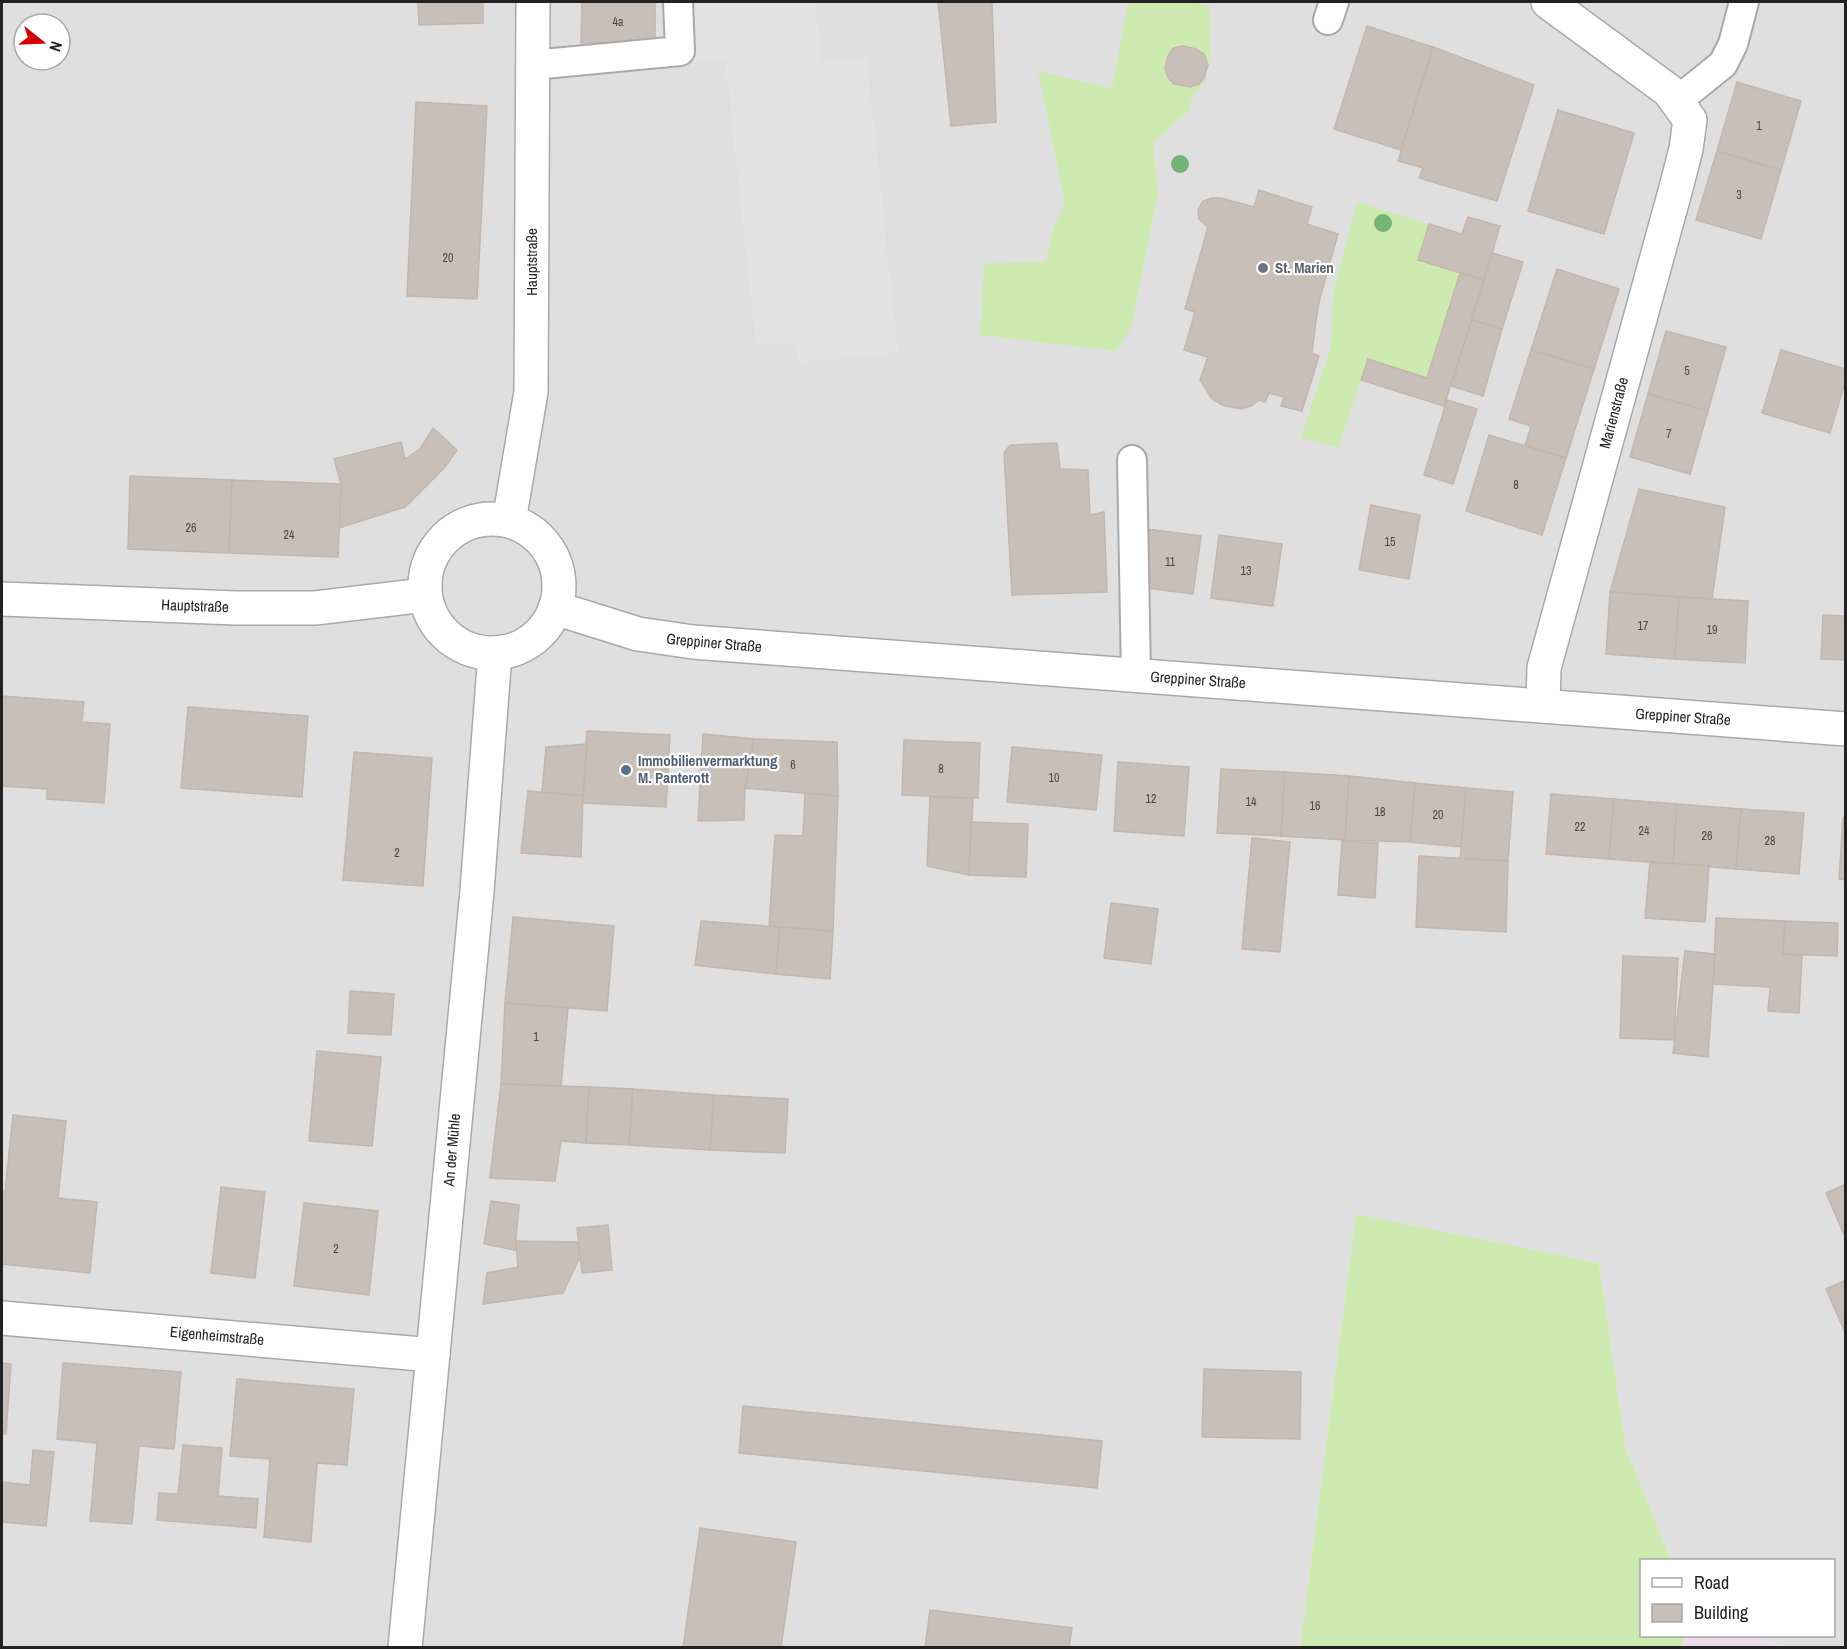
<svg xmlns="http://www.w3.org/2000/svg" width="1847" height="1649" viewBox="0 0 1847 1649" font-family="'Archivo Narrow',sans-serif">
<style>
.residential{fill:#e0dfdf;fill-rule:evenodd}
.industrial{fill:#ebdbe8}
.grass{fill:#cdebb0}
.parking{fill:#e2e2e2}
.building{fill:#c7bfb8;stroke:#c4b6ab;stroke-width:1.5}
.lines{fill:none;stroke-linecap:round;stroke-linejoin:round}
.service-casing{stroke:#a9a9a9;stroke-width:32}
.minor-casing{stroke:#a9a9a9;stroke-width:36}
.tertiary-casing{stroke:#a9a9a9;stroke-width:36}
.service{stroke:#fff;stroke-width:28}
.minor{stroke:#fff;stroke-width:33}
.tertiary{stroke:#fff;stroke-width:33}
.tree{fill:#74b475}
.worship-dot{fill:#6b7280;stroke:#fff;stroke-width:2}
.service-dot{fill:#5c6f8a;stroke:#fff;stroke-width:2}
.labels{text-anchor:middle;stroke-width:4.5;stroke-linejoin:round;paint-order:stroke}
.number-label{font-size:12px;fill:#4b4948}
.street-label{font-size:15px;fill:#222;stroke:#fff}
.worship-label{font-size:15px;font-weight:bold;fill:#5b616d;stroke:#fff;text-anchor:start}
.service-label{font-size:15px;font-weight:bold;fill:#4e5e75;stroke:#fff;text-anchor:start}
</style>
<rect width="100%" height="100%" fill="#f2efe9"/>
<!-- residential -->
<path class="residential" d="M 2,2 L 1845,2 L 1845,1647 L 1785,1647 L 1759,1636 L 1834,1636 L 1834,1560 L 1671,1560 L 1626,1448 L 1599,1263 L 1356,1215 L 1300,1647 L 2,1648 ZM 24,24 L 60,24 L 60,60 L 24,60 Z"/>
<!-- industrial -->
<polygon class="industrial" points="1684,1636 1759,1636 1785,1647 1682,1648"/>
<!-- grass -->
<g class="grass">
<polygon points="1128,2 1190,2 1209,6 1211,46 1205,81 1192,96 1189,111 1153,143 1158,192 1131,329 1116,351 980,335 984,263 1046,262 1053,228 1065,203 1038,71 1112,88"/>
<polygon points="1357,202 1429,224 1418,260 1460,273 1427,378 1368,360 1338,448 1301,437 1331,346 1333,293"/>
<polygon points="1356,1214 1599,1263 1626,1448 1671,1560 1642,1560 1642,1636 1684,1636 1682,1647 1300,1647"/>
</g>
<!-- parking -->
<polygon class="parking" points="664,2 815,2 822,63 867,58 898,352 798,363 796,342 756,346 725,60 664,66"/>
<!-- building -->
<g class="building">
<polygon points="418,2 483,2 483,23 419,25"/>
<polygon points="582,2 655,2 655,43 581,43"/>
<polygon points="938,2 992,2 996,122 951,126"/>
<polygon points="1367,26 1433,47 1401,150 1334,129"/>
<polygon points="1183,46 1196,49 1204,54 1208,65 1204,78 1199,84 1190,87 1174,84 1168,77 1165,69 1168,56 1173,48"/>
<polygon points="1433,47 1534,85 1497,201 1419,178 1423,168 1398,161"/>
<polygon points="1737,82 1801,101 1781,170 1717,151"/>
<polygon points="416,102 487,106 477,299 407,296"/>
<polygon points="1558,110 1634,133 1604,234 1528,211"/>
<polygon points="1717,151 1781,170 1761,239 1696,220"/>
<polygon points="1259,190 1312,207 1307,224 1338,234 1319,302 1316,320 1312,353 1319,356 1302,411 1281,406 1284,397 1269,393 1265,402 1259,400 1251,406 1241,409 1222,405 1212,399 1200,380 1208,357 1184,350 1195,312 1185,309 1208,227 1199,219 1198,210 1203,201 1211,198 1221,198 1254,207"/>
<polygon points="1468,217 1500,226 1484,280 1418,260 1429,224 1462,234"/>
<polygon points="1492,253 1523,262 1502,329 1472,320"/>
<polygon points="1557,269 1619,289 1594,369 1531,350"/>
<polygon points="1460,273 1484,280 1444,406 1361,380 1368,359 1427,378"/>
<polygon points="1472,320 1502,329 1483,396 1451,386"/>
<polygon points="1666,331 1726,347 1708,411 1648,394"/>
<polygon points="1531,350 1594,369 1566,458 1525,446 1531,426 1509,419"/>
<polygon points="1781,350 1846,369 1846,379 1830,433 1762,413"/>
<polygon points="1648,394 1708,411 1690,474 1630,457"/>
<polygon points="1447,400 1477,409 1453,484 1424,475"/>
<polygon points="433,428 457,450 445,467 405,507 339,528 341,484 334,459 401,442 405,459 420,449"/>
<polygon points="1489,435 1566,458 1542,535 1466,511"/>
<polygon points="1057,443 1060,469 1088,470 1090,515 1104,512 1107,592 1012,595 1004,453 1010,445"/>
<polygon points="130,476 232,480 229,553 128,549"/>
<polygon points="232,480 341,484 338,557 229,553"/>
<polygon points="1639,489 1725,507 1712,599 1610,592"/>
<polygon points="1371,505 1420,515 1409,579 1359,570"/>
<polygon points="1147,529 1201,536 1193,594 1139,587"/>
<polygon points="1219,535 1282,544 1273,606 1211,598"/>
<polygon points="1610,592 1679,597 1675,659 1606,654"/>
<polygon points="1679,597 1748,601 1745,663 1675,659"/>
<polygon points="1823,615 1846,616 1846,660 1821,659"/>
<polygon points="2,696 84,702 82,722 110,724 104,803 47,799 47,789 2,786"/>
<polygon points="188,707 308,716 302,797 181,788"/>
<polygon points="587,731 670,735 666,807 582,803"/>
<polygon points="703,734 754,739 745,788 744,820 698,821"/>
<polygon points="754,739 837,742 838,796 745,788"/>
<polygon points="904,740 980,743 978,798 902,795"/>
<polygon points="587,744 583,796 542,792 546,747"/>
<polygon points="1012,747 1102,755 1096,810 1007,802"/>
<polygon points="354,752 432,758 423,886 343,880"/>
<polygon points="1118,762 1189,767 1184,836 1114,831"/>
<polygon points="1221,769 1285,772 1281,836 1217,833"/>
<polygon points="1285,772 1349,776 1345,840 1281,836"/>
<polygon points="1349,776 1415,783 1410,842 1345,840"/>
<polygon points="1415,783 1466,788 1461,847 1410,842"/>
<polygon points="1466,788 1513,792 1508,861 1460,860"/>
<polygon points="528,791 583,796 581,857 521,853"/>
<polygon points="805,793 838,796 833,931 769,927 775,835 803,836"/>
<polygon points="1551,794 1614,799 1609,859 1546,854"/>
<polygon points="930,797 973,799 969,875 927,866"/>
<polygon points="1614,799 1677,804 1673,864 1609,859"/>
<polygon points="1677,804 1741,809 1736,869 1673,864"/>
<polygon points="1741,809 1804,813 1799,874 1736,869"/>
<polygon points="1843,818 1846,818 1846,880 1839,879"/>
<polygon points="971,822 1028,824 1026,877 969,875"/>
<polygon points="1252,838 1290,842 1280,952 1242,949"/>
<polygon points="1342,841 1378,843 1375,898 1338,895"/>
<polygon points="1419,856 1508,861 1506,932 1416,927"/>
<polygon points="1650,862 1709,866 1705,922 1645,918"/>
<polygon points="1111,903 1158,909 1151,964 1104,958"/>
<polygon points="513,917 614,926 607,1011 505,1003"/>
<polygon points="1716,918 1785,921 1783,954 1802,955 1799,1013 1768,1011 1770,987 1713,984"/>
<polygon points="701,921 780,927 776,974 695,965"/>
<polygon points="1785,921 1838,923 1837,956 1783,954"/>
<polygon points="780,927 833,931 830,979 776,974"/>
<polygon points="1685,951 1715,954 1708,1057 1673,1053"/>
<polygon points="1623,956 1678,958 1674,1040 1620,1038"/>
<polygon points="350,991 394,994 391,1035 348,1033"/>
<polygon points="505,1003 568,1008 561,1086 501,1084"/>
<polygon points="317,1051 381,1057 372,1146 309,1141"/>
<polygon points="501,1084 589,1087 586,1143 561,1141 555,1181 490,1178"/>
<polygon points="589,1087 633,1089 629,1145 586,1143"/>
<polygon points="633,1089 714,1095 710,1150 629,1145"/>
<polygon points="714,1095 788,1099 785,1153 710,1150"/>
<polygon points="13,1115 66,1121 58,1198 97,1202 90,1273 2,1264 2,1192 5,1192"/>
<polygon points="1846,1184 1846,1239 1826,1193"/>
<polygon points="221,1187 265,1192 255,1278 211,1273"/>
<polygon points="491,1201 519,1205 515,1250 484,1244"/>
<polygon points="304,1203 378,1211 369,1295 294,1286"/>
<polygon points="608,1225 612,1270 582,1273 577,1228"/>
<polygon points="516,1241 578,1242 580,1257 563,1293 483,1304 487,1273 518,1267"/>
<polygon points="1846,1280 1846,1329 1844,1330 1826,1289"/>
<polygon points="2,1363 11,1364 6,1434 2,1433"/>
<polygon points="63,1363 181,1372 174,1449 139,1446 132,1524 90,1521 97,1443 57,1439"/>
<polygon points="1204,1369 1301,1372 1300,1439 1202,1437"/>
<polygon points="237,1379 354,1389 347,1465 317,1463 311,1542 264,1537 270,1459 230,1456"/>
<polygon points="743,1406 1102,1441 1097,1488 739,1453"/>
<polygon points="183,1445 222,1448 218,1496 258,1499 256,1528 157,1520 159,1493 178,1494"/>
<polygon points="33,1450 54,1452 46,1526 2,1522 2,1482 30,1485"/>
<polygon points="700,1528 796,1542 781,1648 683,1648"/>
<polygon points="930,1610 1072,1628 1069,1648 925,1648"/>
</g>
<g class="lines">
<defs>
<g id="service">
<polyline points="1328,20 1334,2"/>
<polyline points="533,65 680,51 678,2"/>
<polyline points="1677,101 1723,64 1733,44 1744,2"/>
<polyline points="1132,460 1136,675"/>
</g>
<g id="minor">
<polyline points="1543,706 1544,668 1676,188 1686,149 1690,120 1669,91 1548,2"/>
<polyline points="2,1318 433,1355"/>
<polyline points="405,1648 477,891 495,653"/>
</g>
<g id="tertiary">
<circle cx="492" cy="586" r="67"/>
<polyline points="509,521 531,392 533,2"/>
<polyline points="2,599 236,608 315,608 425,595"/>
<polyline points="555,608 638,634 693,642 1846,729"/>
</g>
</defs>
<!-- service casing -->
<use href="#service" class="service-casing"/>
<!-- minor casing -->
<use href="#minor" class="minor-casing"/>
<!-- tertiary casing -->
<use href="#tertiary" class="tertiary-casing"/>
<!-- service -->
<use href="#service" class="service"/>
<!-- minor -->
<use href="#minor" class="minor"/>
<!-- tertiary -->
<use href="#tertiary" class="tertiary"/>
</g>
<!-- trees -->
<g class="tree">
<circle cx="1180" cy="164" r="9"/>
<circle cx="1383" cy="223" r="9"/>
</g>
<!-- markers -->
<circle class="worship-dot" cx="1263" cy="268" r="6"/>
<circle class="service-dot" cx="626" cy="770" r="6"/>
<g class="labels">
<!-- number labels -->
<g class="number-label">
<text x="618" y="26">4a</text>
<text x="1759" y="130">1</text>
<text x="1739" y="199">3</text>
<text x="448" y="262">20</text>
<text x="1687" y="375">5</text>
<text x="1669" y="438">7</text>
<text x="1516" y="489">8</text>
<text x="191" y="532">26</text>
<text x="289" y="539">24</text>
<text x="1390" y="546">15</text>
<text x="1170" y="566">11</text>
<text x="1246" y="575">13</text>
<text x="1643" y="630">17</text>
<text x="1712" y="634">19</text>
<text x="793" y="769">6</text>
<text x="941" y="773">8</text>
<text x="1054" y="782">10</text>
<text x="1151" y="803">12</text>
<text x="1251" y="806">14</text>
<text x="1315" y="810">16</text>
<text x="1380" y="816">18</text>
<text x="1438" y="819">20</text>
<text x="1580" y="831">22</text>
<text x="1644" y="835">24</text>
<text x="1707" y="840">26</text>
<text x="1770" y="845">28</text>
<text x="397" y="857">2</text>
<text x="536" y="1041">1</text>
<text x="336" y="1253">2</text>
</g>
<!-- street labels -->
<g class="street-label">
<text transform="translate(532 262) rotate(-90)" y="5">Hauptstraße</text>
<text transform="translate(1614 413) rotate(-75)" y="5">Marienstraße</text>
<text transform="translate(195 606) rotate(2)" y="5">Hauptstraße</text>
<text transform="translate(714 643) rotate(5)" y="5">Greppiner Straße</text>
<text transform="translate(1198 680) rotate(4)" y="5">Greppiner Straße</text>
<text transform="translate(1683 717) rotate(4)" y="5">Greppiner Straße</text>
<text transform="translate(452 1150) rotate(-85)" y="5">An der Mühle</text>
<text transform="translate(217 1336) rotate(5)" y="5">Eigenheimstraße</text>
</g>
<!-- worship labels -->
<g class="worship-label">
<text x="1275" y="273">St. Marien</text>
</g>
<!-- service labels -->
<g class="service-label">
<text x="638" y="766">Immobilienvermarktung<tspan x="638" dy="17">M. Panterott</tspan></text>
</g>
</g>
<!-- border -->
<rect width="1847" height="1649" fill="none" stroke="#222222" stroke-width="6"/>
<!-- legend -->
<rect x="1640" y="1559" width="195" height="78" fill="#ffffff" stroke="#a7a7a7" stroke-width="1.5"/>
<rect x="1652" y="1578" width="30" height="9" fill="#ffffff" stroke="#a7a7a7" stroke-width="1.5"/>
<text x="1694" y="1589" font-size="18" fill="#222222">Road</text>
<rect x="1652" y="1604" width="30" height="18" fill="#c7bfb8" stroke="#a7a7a7" stroke-width="1.5"/>
<text x="1694" y="1619" font-size="18" fill="#222222">Building</text>
<!-- north arrow -->
<g transform="translate(42 42) rotate(108)"><circle r="28" fill="#ffffff" stroke="#a7a7a7" stroke-width="1.5"/>
<path d="M0-4.5L10 22L0 15L-10 22Z" fill="#d40000"/>
<text y="-9" font-size="16" font-weight="bold" text-anchor="middle" fill="#222222">N</text>
</g>
</svg>
